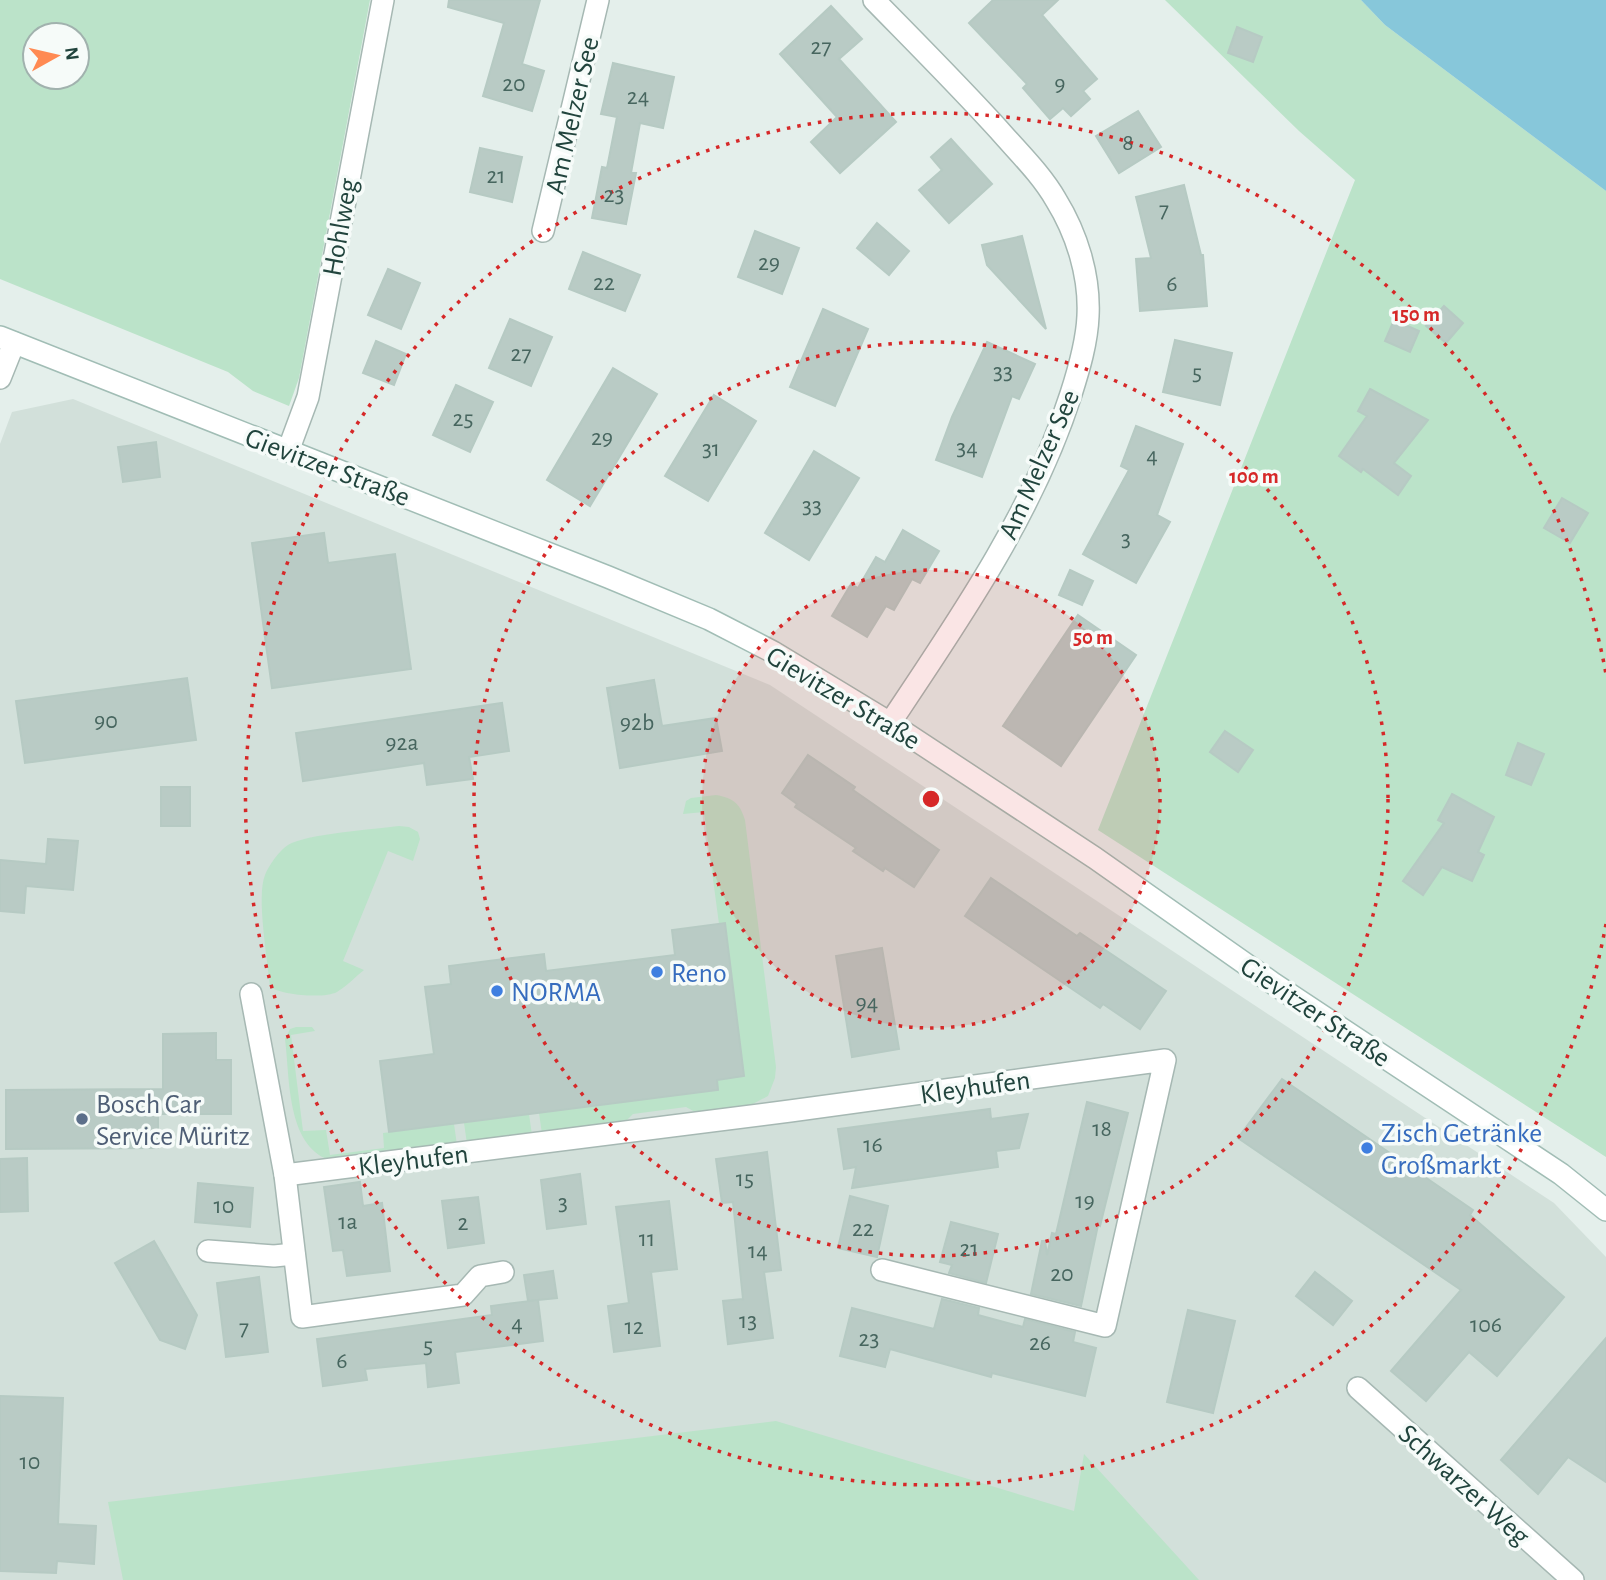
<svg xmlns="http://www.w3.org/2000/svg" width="1606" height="1580" viewBox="0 0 1606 1580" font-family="'Alegreya Sans',sans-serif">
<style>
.built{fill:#d2e0da}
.green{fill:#bbe3c9;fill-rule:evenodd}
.water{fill:#87c7da}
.building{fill:#b9cbc5;stroke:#b6cac3;stroke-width:2}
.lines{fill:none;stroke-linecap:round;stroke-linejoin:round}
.minor-casing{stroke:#a6b8b3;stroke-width:24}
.secondary-casing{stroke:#a1bdb5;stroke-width:24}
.minor{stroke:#fff;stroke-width:21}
.secondary{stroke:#fff;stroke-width:21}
.ring{fill:none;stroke:#d62828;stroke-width:3.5;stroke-dasharray:3.5 7}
.shop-dot{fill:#3f7fe0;stroke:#f6fbf9;stroke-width:2.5}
.service-dot{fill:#5c6f8a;stroke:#f6fbf9;stroke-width:2.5}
.labels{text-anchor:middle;stroke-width:7;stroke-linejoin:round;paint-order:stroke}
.number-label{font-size:24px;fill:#47665f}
.street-label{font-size:28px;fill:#21443d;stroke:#f6fbf9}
.shop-label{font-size:28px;fill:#366cbe;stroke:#f6fbf9;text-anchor:start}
.service-label{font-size:28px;fill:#4e5e75;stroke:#f6fbf9;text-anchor:start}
.centre{fill:#d62828;stroke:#f6fbf9;stroke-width:3.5}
.ring-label{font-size:21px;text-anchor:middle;font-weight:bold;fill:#d62828;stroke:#f6fbf9;stroke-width:7;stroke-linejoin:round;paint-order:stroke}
</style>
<rect width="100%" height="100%" fill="#e4efeb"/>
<!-- built -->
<polygon class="built" points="73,399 770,685 1554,1203 1606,1257 1606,1580 0,1580 0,444 12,412"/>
<!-- green -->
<g class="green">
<path d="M 0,0 L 370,0 L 299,378 L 289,406 L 253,391 L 228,372 L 0,279 ZM 35,35 L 77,35 L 77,77 L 35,77 Z"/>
<polygon points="1165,0 1361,0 1385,25 1606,191 1606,1157 1098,830 1355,180 1299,131"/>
<path d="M 716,795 C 733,798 740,803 745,820 L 776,1067 L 775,1078 L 768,1096 L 749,1106 L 697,1113 L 686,1107 L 633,1114 L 625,1122 L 542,1134 L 539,1113 L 718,1090 L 717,1080 L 744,1076 L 725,923 L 719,924 L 704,812 L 683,814 L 686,801 L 691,798 Z"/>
<path d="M 399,826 L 409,827 L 418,832 L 420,839 L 413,861 L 388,851 L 343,961 L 364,970 C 355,977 347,986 337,992 C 324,999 282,995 270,987 C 268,961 256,897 265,875 C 269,865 279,851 288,845 C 305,834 376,829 399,826 Z"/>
<path d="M 296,1027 L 312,1027 L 315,1031 L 291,1035 L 303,1131 L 326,1130 L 330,1155 L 384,1148 L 383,1133 L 454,1124 L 457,1145 L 329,1160 C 286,1144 290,1077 285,1039 L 290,1029 Z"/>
<polygon points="529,1114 532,1135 467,1144 464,1123"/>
<polygon points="776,1421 1074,1511 1084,1454 1199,1580 123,1580 108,1502"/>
</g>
<!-- water -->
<polygon class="water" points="1361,0 1606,0 1606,191 1385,25"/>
<!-- building -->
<g class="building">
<polygon points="449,0 540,0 522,64 544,71 532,111 483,96 504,23 448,7"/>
<polygon points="993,0 1058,0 1042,15 1097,79 1083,91 1090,99 1071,116 1063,108 1050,119 1023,88 1027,84 969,23"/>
<polygon points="831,6 862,39 839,59 896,122 840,173 811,142 837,117 780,54"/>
<polygon points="1237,27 1262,37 1253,62 1228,53"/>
<polygon points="613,63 674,77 663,128 640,123 631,173 636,173 626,224 592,218 602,167 607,168 617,117 601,114"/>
<polygon points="1138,111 1161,147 1119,173 1096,136"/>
<polygon points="951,139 992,184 949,223 919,190 942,170 931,157"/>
<polygon points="480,148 522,157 512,202 470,192"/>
<polygon points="1184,185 1201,255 1203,255 1207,306 1140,311 1136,259 1151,258 1136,197"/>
<polygon points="877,223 909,251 889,275 857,248"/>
<polygon points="755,231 799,248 782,294 738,277"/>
<polygon points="1022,236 1034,283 1046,329 987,265 982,245"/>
<polygon points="583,252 640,275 625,311 569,289"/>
<polygon points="388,269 420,283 401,329 368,315"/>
<polygon points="1444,306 1463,323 1446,343 1426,326"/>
<polygon points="823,309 868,329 835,406 790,387"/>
<polygon points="510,319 552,337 531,386 489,368"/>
<polygon points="1394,320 1419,331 1410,352 1385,341"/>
<polygon points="1175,340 1232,353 1220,405 1163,392"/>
<polygon points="376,341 406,354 394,385 363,373"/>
<polygon points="987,342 1035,364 1019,399 1012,396 982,477 936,460 952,417"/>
<polygon points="613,368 657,394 590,506 547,480"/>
<polygon points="456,385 493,402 470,452 433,435"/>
<polygon points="1370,389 1428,420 1394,463 1411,476 1398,495 1363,469 1361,472 1339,456 1367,416 1358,411"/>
<polygon points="714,395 756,421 708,501 665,476"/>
<polygon points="1136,426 1183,444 1157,515 1170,522 1136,583 1083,554 1129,470 1121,466"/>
<polygon points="156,442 160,477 123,482 118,447"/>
<polygon points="814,451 859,478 809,560 765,533"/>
<polygon points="1562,498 1588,513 1570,543 1544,528"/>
<polygon points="903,530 939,551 920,583 912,579 894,610 886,606 867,637 832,616 851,584 858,588 876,557 885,562"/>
<polygon points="324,533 328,563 395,554 411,669 272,688 252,543"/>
<polygon points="1070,570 1093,581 1082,605 1059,595"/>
<polygon points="1078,615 1136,655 1061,766 1003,726"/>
<polygon points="187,678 196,740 25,763 16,701"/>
<polygon points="654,680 662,726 716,718 722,751 620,768 607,688"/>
<polygon points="502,703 509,751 469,757 473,779 427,785 424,763 303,781 296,733"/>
<polygon points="1225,731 1253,750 1238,772 1210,752"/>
<polygon points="1518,743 1544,754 1531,785 1506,775"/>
<polygon points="808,755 855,787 853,790 939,850 914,887 885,868 883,871 853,851 856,848 795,807 797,804 782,793"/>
<rect x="161" y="787" width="29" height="39"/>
<polygon points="1452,794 1494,817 1478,852 1484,855 1472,881 1442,867 1423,895 1403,881 1444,823 1438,820"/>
<polygon points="48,839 78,841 73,890 26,886 24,913 0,911 0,860 46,864"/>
<polygon points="991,878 1077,936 1080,933 1166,991 1140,1029 1103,1004 1100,1008 965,916"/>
<polygon points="725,923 744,1076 717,1080 718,1090 389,1132 380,1061 434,1054 425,987 451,984 449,966 544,954 546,971 675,955 672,930"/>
<polygon points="882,948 899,1049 852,1057 836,956"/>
<polygon points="216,1033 216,1060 231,1060 231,1114 158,1114 158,1148 6,1149 6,1090 163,1089 163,1034"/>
<polygon points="1282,1079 1473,1210 1470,1215 1564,1297 1497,1376 1469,1352 1426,1401 1391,1371 1461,1290 1238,1138"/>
<polygon points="1087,1102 1128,1113 1100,1226 1098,1225 1081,1306 1031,1294 1042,1241 1045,1241 1047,1255 1052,1233 1056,1234"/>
<polygon points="990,1109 991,1119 1028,1114 1019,1148 996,1151 998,1167 852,1188 856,1167 844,1169 838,1129"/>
<polygon points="767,1152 781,1270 764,1272 773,1338 728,1344 723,1301 743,1299 733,1202 722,1203 716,1159"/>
<polygon points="27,1158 28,1211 0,1212 0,1159"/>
<polygon points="580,1174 586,1224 547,1229 541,1180"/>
<polygon points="360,1182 363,1206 382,1203 390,1271 347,1276 343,1250 333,1251 324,1187"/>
<polygon points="198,1183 253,1188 250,1227 195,1222"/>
<polygon points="850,1196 888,1206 877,1257 838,1248"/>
<polygon points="478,1197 484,1243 448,1248 442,1201"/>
<polygon points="669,1201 677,1269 651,1272 660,1346 614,1352 608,1306 629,1303 616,1207"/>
<polygon points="951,1222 998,1234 986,1283 949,1273 952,1265 940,1262"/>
<polygon points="154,1241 197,1315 185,1349 160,1340 115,1263"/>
<polygon points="553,1271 557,1298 528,1301 524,1275"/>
<polygon points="1315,1272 1352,1301 1333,1325 1296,1296"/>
<polygon points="259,1277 268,1352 226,1357 217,1283"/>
<polygon points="942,1299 979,1308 978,1315 1023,1327 1025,1319 1075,1332 1073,1342 1096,1348 1085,1396 992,1373 991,1377 890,1349 885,1367 840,1356 852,1308 934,1329"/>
<polygon points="538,1300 543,1341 455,1352 459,1383 428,1387 426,1363 365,1369 367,1380 323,1386 317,1339 492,1315 491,1306"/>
<polygon points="1188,1310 1235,1321 1213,1413 1167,1402"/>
<polygon points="1606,1338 1606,1482 1568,1457 1538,1494 1501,1460"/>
<polygon points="0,1396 63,1398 58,1524 96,1526 94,1564 57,1561 56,1573 0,1571"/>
</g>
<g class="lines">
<defs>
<g id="minor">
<path d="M 874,0 C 916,43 959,86 999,130 C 1019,153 1041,174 1056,200 C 1077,234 1090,276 1088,316 C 1087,342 1079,369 1071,394 C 1033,513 959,620 890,723"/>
<polyline points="543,231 598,0"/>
<polyline points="0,378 14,343"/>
<polyline points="288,451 308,397 383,0"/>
<polyline points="251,994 285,1175 302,1317 463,1295 480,1276 503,1272"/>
<polyline points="285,1175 790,1111 1165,1060 1105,1326 882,1270"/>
<polyline points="208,1251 274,1256 294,1254"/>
<polyline points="1358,1388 1573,1580"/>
</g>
<polyline id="secondary" points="0,337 608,577 709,619 773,652 890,723 1095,858 1274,984 1561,1174 1606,1210"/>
</defs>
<!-- minor casing -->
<use href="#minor" class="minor-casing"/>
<!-- secondary casing -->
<use href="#secondary" class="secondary-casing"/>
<!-- minor -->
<use href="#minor" class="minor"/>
<!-- secondary -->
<use href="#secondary" class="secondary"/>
</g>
<!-- distance rings -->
<circle cx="931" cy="799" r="229" fill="#d62828" fill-opacity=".12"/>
<g class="ring">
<circle cx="931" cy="799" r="229"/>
<circle cx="931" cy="799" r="457"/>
<path d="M1606 924A686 686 0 1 1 1606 674"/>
</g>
<!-- markers -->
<g class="shop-dot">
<circle cx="657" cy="972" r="7"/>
<circle cx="497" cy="991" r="7"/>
<circle cx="1367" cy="1148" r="7"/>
</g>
<circle class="service-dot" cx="82" cy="1119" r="7"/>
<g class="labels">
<!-- number labels -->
<g class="number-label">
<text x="821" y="54">27</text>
<text x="514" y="91">20</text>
<text x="1060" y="91">9</text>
<text x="638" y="104">24</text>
<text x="1128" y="150">8</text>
<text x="496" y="183">21</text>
<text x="614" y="202">23</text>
<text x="1164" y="217">7</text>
<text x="769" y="270">29</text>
<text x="604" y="290">22</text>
<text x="1172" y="291">6</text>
<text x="521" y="361">27</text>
<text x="1003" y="379">33</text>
<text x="1197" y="380">5</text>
<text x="463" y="426">25</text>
<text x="602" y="445">29</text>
<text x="967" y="455">34</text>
<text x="711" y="456">31</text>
<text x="1152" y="463">4</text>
<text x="812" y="513">33</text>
<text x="1126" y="546">3</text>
<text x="106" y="728">90</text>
<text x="637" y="730">92b</text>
<text x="402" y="750">92a</text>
<text x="867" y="1010">94</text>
<text x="1102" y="1136">18</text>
<text x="873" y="1152">16</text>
<text x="745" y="1186">15</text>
<text x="1085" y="1208">19</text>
<text x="563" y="1210">3</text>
<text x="224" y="1213">10</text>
<text x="348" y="1229">1a</text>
<text x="463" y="1230">2</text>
<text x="863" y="1236">22</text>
<text x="647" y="1246">11</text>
<text x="969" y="1256">21</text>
<text x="758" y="1258">14</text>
<text x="1062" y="1281">20</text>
<text x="748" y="1328">13</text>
<text x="517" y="1331">4</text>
<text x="1486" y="1332">106</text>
<text x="634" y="1334">12</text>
<text x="244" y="1335">7</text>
<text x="869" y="1346">23</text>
<text x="1040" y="1350">26</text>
<text x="428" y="1353">5</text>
<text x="342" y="1368">6</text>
<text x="30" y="1469">10</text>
</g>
<!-- street labels -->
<g class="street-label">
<text transform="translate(571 115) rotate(-77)" y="10">Am Melzer See</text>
<text transform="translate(339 227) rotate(-80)" y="10">Hohlweg</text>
<text transform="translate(1038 464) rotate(-66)" y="10">Am Melzer See</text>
<text transform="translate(328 466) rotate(21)" y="10">Gievitzer Straße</text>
<text transform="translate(844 697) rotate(31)" y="10">Gievitzer Straße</text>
<text transform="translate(1316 1011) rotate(34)" y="10">Gievitzer Straße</text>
<text transform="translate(975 1086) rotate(-8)" y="10">Kleyhufen</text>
<text transform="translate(413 1159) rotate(-7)" y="10">Kleyhufen</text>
<text transform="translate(1465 1484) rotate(42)" y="10">Schwarzer Weg</text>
</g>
<!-- shop labels -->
<g class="shop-label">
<text x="671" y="982">Reno</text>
<text x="511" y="1001">NORMA</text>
<text x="1381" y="1142">Zisch Getränke<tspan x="1381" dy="32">Großmarkt</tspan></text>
</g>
<!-- service labels -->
<g class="service-label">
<text x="96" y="1113">Bosch Car<tspan x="96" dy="32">Service Müritz</tspan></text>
</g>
</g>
<circle cx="931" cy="799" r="10" class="centre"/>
<g class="ring-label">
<text x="1416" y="321">150 m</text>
<text x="1254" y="483">100 m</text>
<text x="1093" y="644">50 m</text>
</g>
<!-- north arrow -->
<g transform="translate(56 56) rotate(82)"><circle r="33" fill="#f6fbf9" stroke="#a1b2ae" stroke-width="2"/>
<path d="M0-5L12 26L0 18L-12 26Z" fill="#ff8a53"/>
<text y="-10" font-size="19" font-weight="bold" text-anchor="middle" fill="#21443d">N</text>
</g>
</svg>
